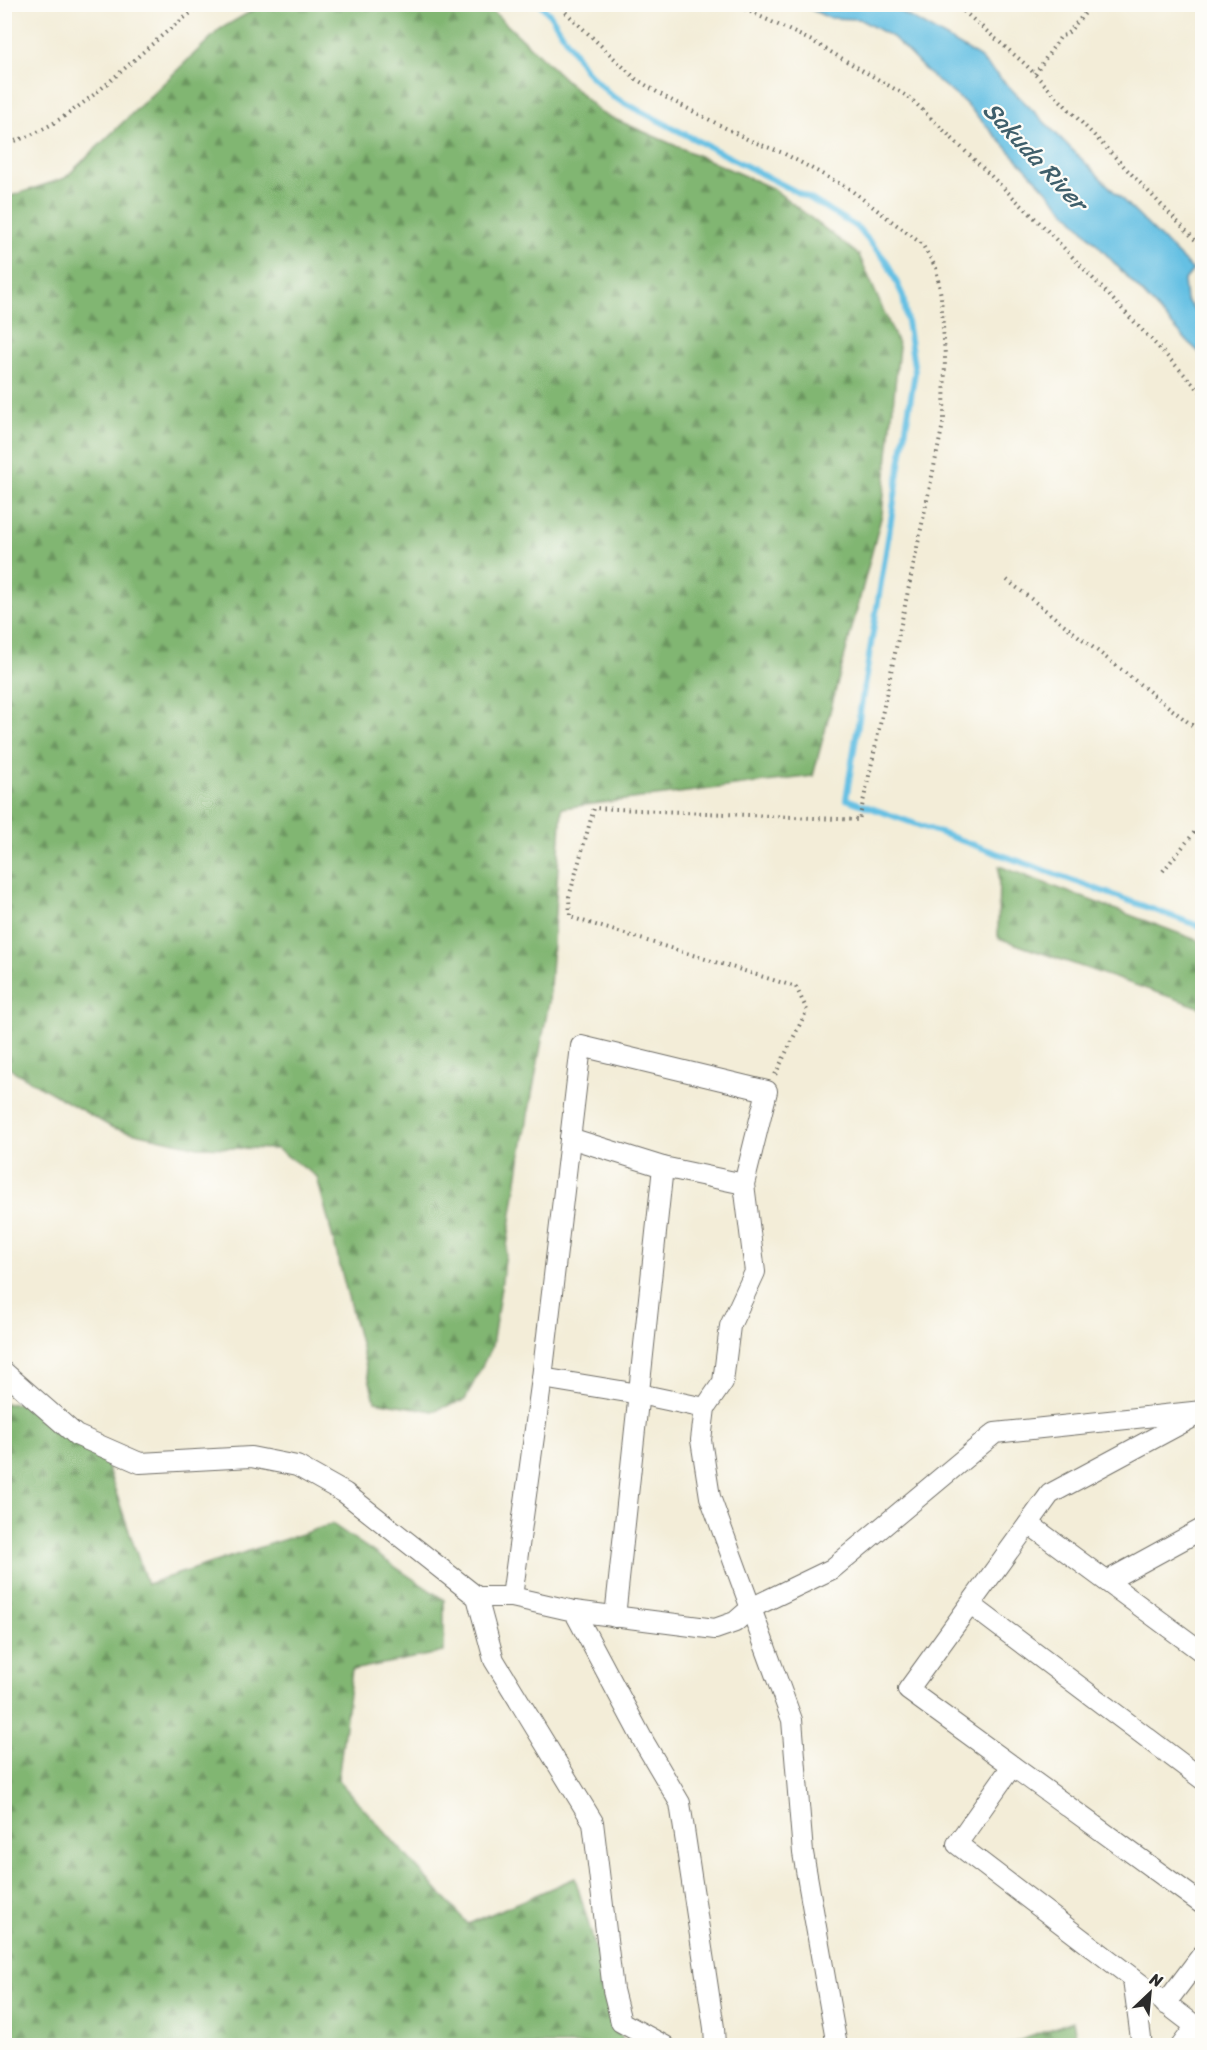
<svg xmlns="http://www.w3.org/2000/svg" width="1207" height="2050" viewBox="0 0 1207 2050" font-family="Sriracha,sans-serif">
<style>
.forest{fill:url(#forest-firs);stroke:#56704e;stroke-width:1.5}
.water{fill:#65c0e3;stroke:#487687;stroke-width:1.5}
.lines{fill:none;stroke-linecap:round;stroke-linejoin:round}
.stream{stroke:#65c0e3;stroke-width:6}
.minor-casing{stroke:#716f68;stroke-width:22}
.path{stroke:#716f68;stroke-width:4;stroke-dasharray:1.5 4.5;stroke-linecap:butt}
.minor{stroke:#fff;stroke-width:20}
.labels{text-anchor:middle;stroke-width:4.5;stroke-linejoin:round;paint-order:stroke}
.water-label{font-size:24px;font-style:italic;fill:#3f5f6b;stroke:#fdfcf7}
</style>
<defs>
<pattern id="forest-firs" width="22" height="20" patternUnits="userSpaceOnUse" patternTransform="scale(1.5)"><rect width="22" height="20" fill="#81b672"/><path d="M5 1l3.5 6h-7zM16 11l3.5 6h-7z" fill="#6a945e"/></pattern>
</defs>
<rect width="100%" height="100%" fill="#fdfcf7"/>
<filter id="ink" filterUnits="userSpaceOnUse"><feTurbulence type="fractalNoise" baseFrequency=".0167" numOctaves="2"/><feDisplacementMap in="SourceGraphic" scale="12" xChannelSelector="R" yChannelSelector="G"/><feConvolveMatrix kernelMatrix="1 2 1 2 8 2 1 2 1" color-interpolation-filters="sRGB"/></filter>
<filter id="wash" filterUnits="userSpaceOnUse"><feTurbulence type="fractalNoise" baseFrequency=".008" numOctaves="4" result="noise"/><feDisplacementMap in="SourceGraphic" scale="24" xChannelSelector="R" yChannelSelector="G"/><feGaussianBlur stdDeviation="1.35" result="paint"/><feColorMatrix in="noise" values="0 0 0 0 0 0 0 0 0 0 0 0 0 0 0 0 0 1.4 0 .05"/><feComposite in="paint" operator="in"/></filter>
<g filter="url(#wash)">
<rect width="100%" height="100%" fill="#f3edd8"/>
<!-- forest -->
<g class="forest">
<polygon points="262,5 486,5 601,113 772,188 859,255 899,346 882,514 813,776 562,808 549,1002 521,1154 492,1346 465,1400 433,1411 375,1401 317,1177 277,1149 198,1147 113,1128 15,1072 5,1063 5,198 65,178 220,29"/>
<polygon points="999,866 1202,942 1202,1008 998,938"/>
<polygon points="25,1403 106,1463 147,1584 332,1524 444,1600 444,1652 352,1670 338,1780 468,1924 575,1878 624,2045 5,2046 4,1404"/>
<polygon points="1073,2021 1078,2045 1008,2045"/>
</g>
<!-- water -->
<polygon class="water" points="801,5 889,5 978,56 1193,270 1184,281 1186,300 1202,318 1202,355 1188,342 964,102 928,73 894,38 859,19 829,18"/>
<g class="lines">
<!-- stream -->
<polyline class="stream" points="540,4 551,16 586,71 613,97 814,201 858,228 887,262 903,296 915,372 846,799 1202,927"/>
</g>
</g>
<g filter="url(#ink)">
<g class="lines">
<defs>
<g id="minor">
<polyline points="570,1138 663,1167 744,1184"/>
<polyline points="4,1372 76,1435 140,1463 251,1457 297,1466 345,1493 477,1597 494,1660 593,1822 613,1990 621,2022 665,2046"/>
<polyline points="542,1378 639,1394 705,1408"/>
<polyline points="1197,1415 1050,1494 908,1690 1202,1904"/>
<polyline points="1029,1524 1202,1652"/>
<polyline points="1107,1581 1202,1529"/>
<polyline points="477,1597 512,1597 574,1611 715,1629 735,1622 751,1608 832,1569 995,1433 1202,1411"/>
<polyline points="512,1597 542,1378 581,1046 767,1091 744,1184 755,1272 730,1326 723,1382 705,1408 701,1440 710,1497 792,1720 803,1853 837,2046"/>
<polyline points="971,1605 1202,1779"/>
<polyline points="574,1611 644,1742 680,1803 714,2028 715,2046"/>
<polyline points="615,1617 663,1167"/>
<polyline points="1012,1766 957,1844 1202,2031"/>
<polyline points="1133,1979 1142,2046"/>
<polyline points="1165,2004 1202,1955"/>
<polyline points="1181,2046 1196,2026"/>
</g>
</defs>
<!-- minor casing -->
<use href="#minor" class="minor-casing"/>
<!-- path -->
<g class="path">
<polyline points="557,4 636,79 665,97 751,141 783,153 848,188 922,244 936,268 941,296 945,356 944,419 873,758 859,820 594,808 569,897 570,917 796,987 807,1010 774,1077"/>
<polyline points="734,4 812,41 910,98 1042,225 1202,393"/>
<polyline points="954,4 961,9 1025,64 1202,247"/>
<polyline points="1035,74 1061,36 1066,35 1093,4"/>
<path d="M 4,145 C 17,140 31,136 43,129 C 103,97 147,41 204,4"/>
<polyline points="1007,580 1202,733"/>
<polyline points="1163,871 1202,823"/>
</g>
<!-- minor -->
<use href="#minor" class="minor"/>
</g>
</g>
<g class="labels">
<!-- water labels -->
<g class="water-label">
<text transform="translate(1035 156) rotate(47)" y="8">Sakuda River</text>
</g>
</g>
<!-- margin -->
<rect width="1207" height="2050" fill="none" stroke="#fdfcf7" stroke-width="24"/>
<!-- north arrow -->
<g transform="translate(1150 1993) rotate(26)" stroke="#fdfcf7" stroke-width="4.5" paint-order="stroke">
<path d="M0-4.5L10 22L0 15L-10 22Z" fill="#2b2b2b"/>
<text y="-9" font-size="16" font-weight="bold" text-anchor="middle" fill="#2b2b2b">N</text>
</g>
</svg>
